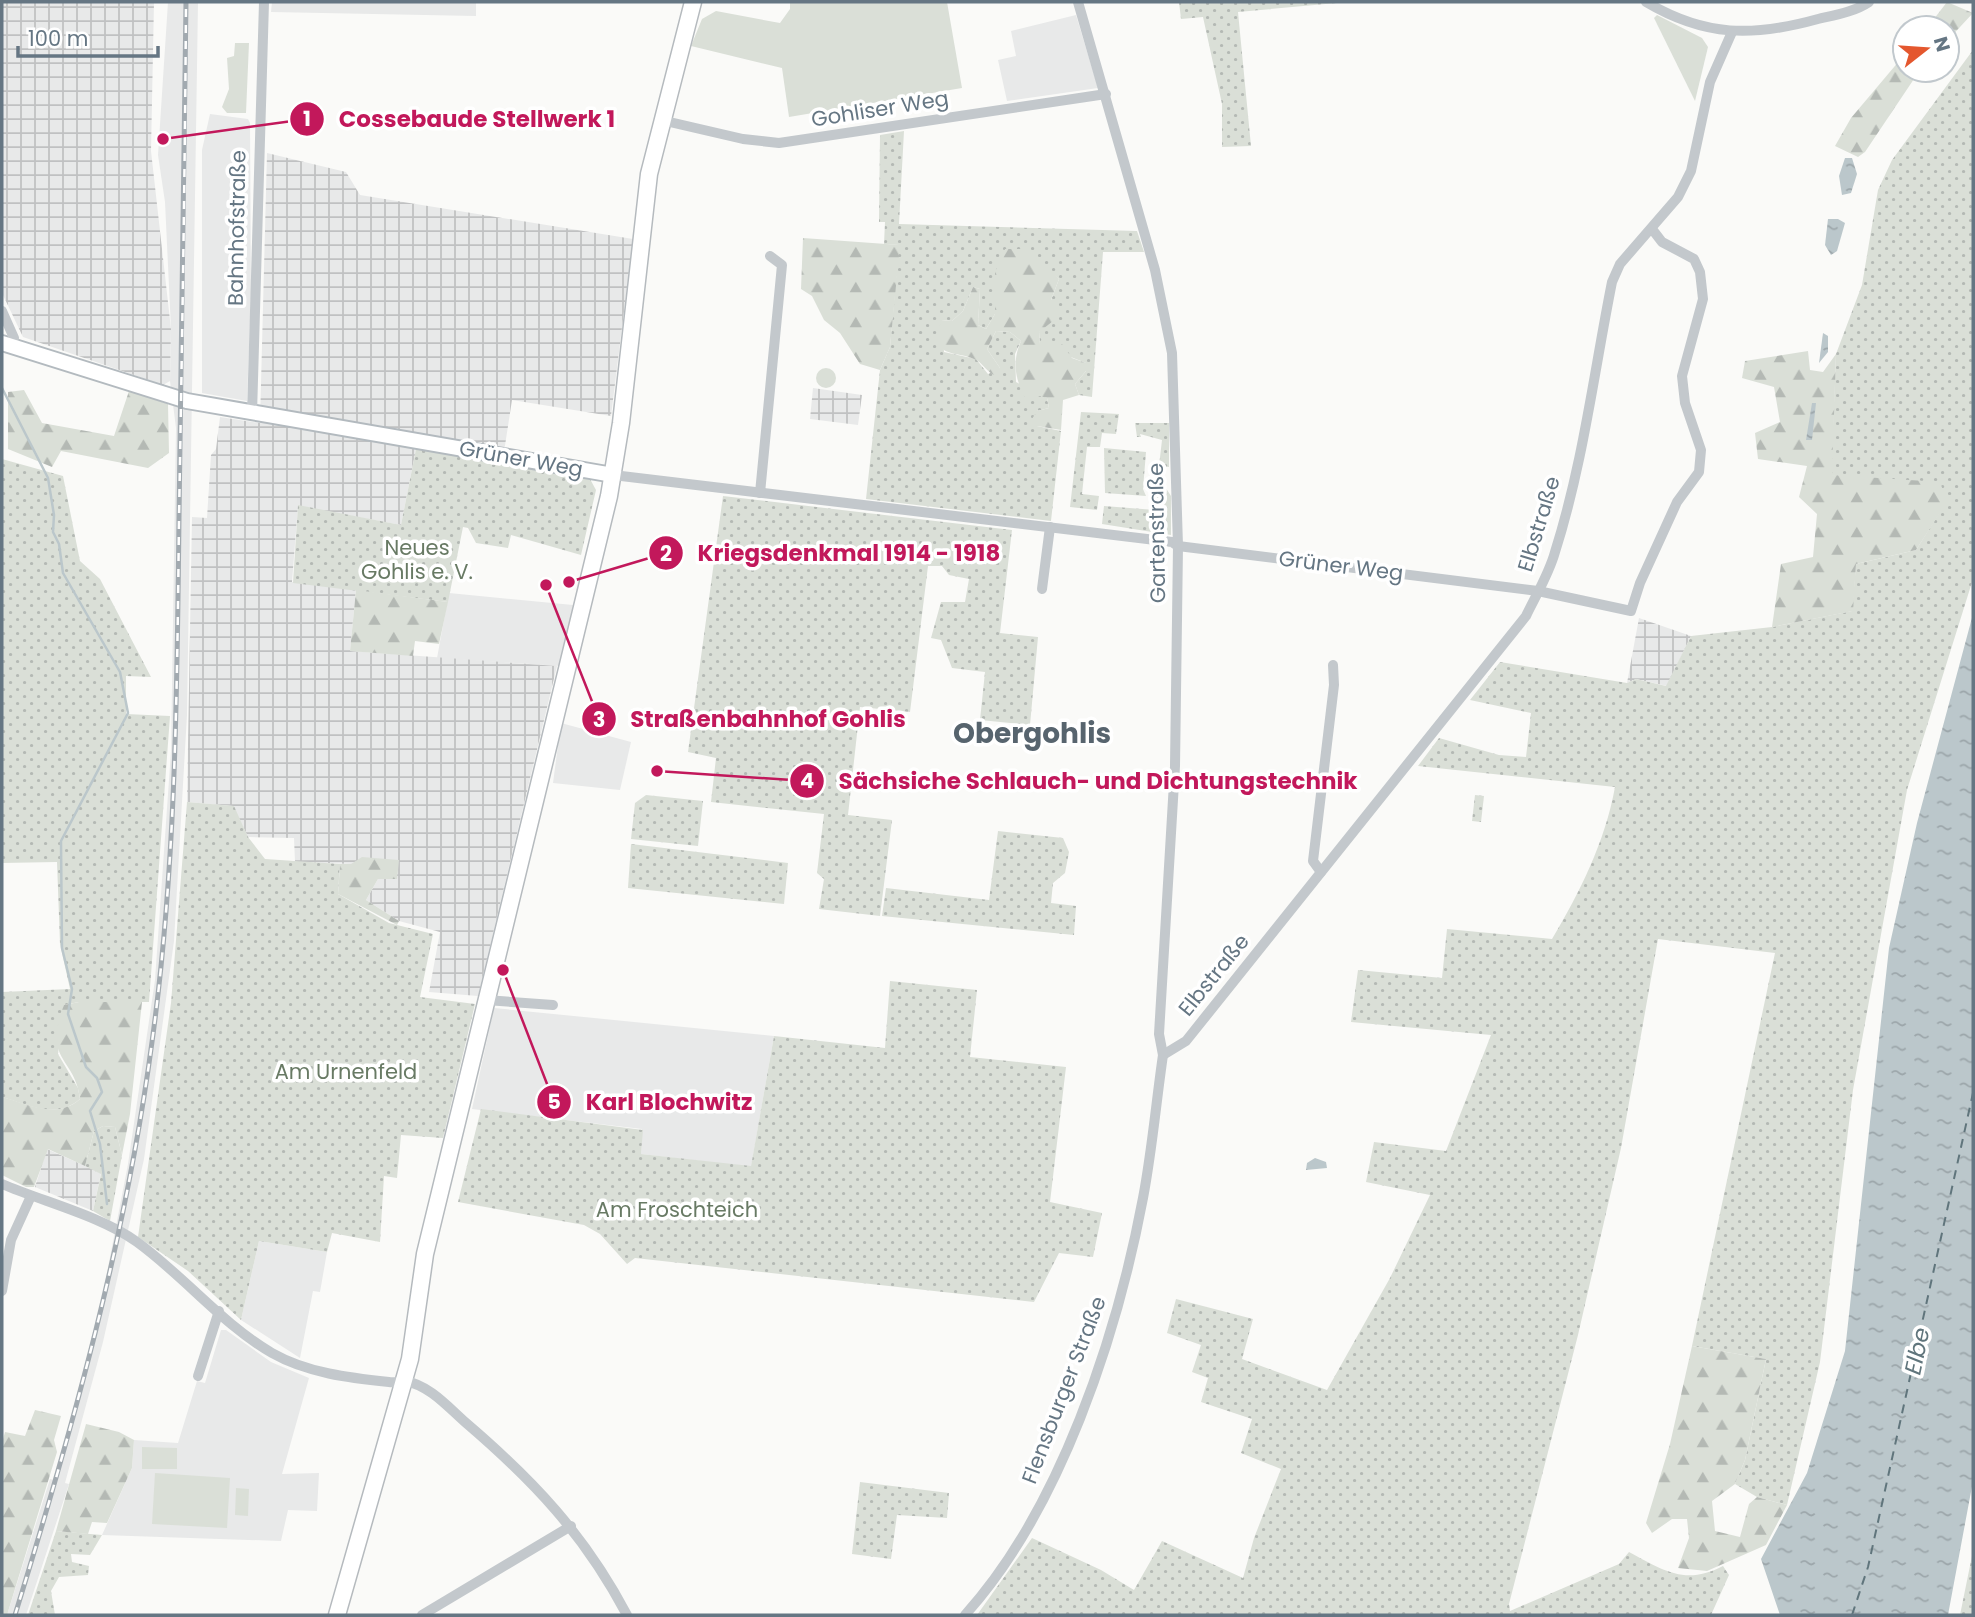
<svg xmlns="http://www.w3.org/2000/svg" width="1975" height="1617" viewBox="0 0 1975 1617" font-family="Poppins,sans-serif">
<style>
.built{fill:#e8e9e9}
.industrial{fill:url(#industrial-grid)}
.grass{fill:url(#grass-dots)}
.forest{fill:url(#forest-firs)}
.park{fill:#dadfd7}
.water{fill:url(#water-ripples)}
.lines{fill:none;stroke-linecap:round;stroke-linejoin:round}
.stream{stroke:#bbc7cb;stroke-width:2.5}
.ferry{stroke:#60757c;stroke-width:2;stroke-dasharray:9 7;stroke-linecap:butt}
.secondary-casing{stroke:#b3babf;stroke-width:18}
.primary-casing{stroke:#b5babe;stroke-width:19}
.street{stroke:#c3c8cc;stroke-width:10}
.secondary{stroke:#fff;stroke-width:14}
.primary{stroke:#fff;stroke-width:16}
.rail-casing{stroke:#a2aab0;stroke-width:5}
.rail{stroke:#fff;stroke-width:2.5;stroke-dasharray:8;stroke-linecap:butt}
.labels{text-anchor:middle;stroke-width:7;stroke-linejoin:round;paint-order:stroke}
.street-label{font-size:21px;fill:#657683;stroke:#fff}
.park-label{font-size:21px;fill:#687a64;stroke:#fff}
.water-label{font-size:23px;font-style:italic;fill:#60757c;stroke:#fff}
.district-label{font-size:28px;font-weight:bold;fill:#57646e;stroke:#fff}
.leader{fill:none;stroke:#c2185b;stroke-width:2.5}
.callout-dot{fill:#c2185b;stroke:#fff;stroke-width:2.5}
.mark-label{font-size:21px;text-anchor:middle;font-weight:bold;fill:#fff}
.callout-label{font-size:23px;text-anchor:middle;font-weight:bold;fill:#c2185b;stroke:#fff;stroke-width:7;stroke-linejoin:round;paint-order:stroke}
</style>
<defs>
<pattern id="industrial-grid" width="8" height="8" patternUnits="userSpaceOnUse" patternTransform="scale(1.75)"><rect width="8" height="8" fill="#e8e9e9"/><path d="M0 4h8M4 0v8" fill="none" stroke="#c0c1c2"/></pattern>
<pattern id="grass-dots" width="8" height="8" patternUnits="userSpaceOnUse" patternTransform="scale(1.75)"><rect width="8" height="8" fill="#dadfd7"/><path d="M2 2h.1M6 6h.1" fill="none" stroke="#b4b9b4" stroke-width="1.8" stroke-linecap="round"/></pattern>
<pattern id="forest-firs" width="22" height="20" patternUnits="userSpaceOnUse" patternTransform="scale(1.75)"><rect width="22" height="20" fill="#dadfd7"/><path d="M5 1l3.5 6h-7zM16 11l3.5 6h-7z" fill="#b4b9b4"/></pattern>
<pattern id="water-ripples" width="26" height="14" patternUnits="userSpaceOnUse" patternTransform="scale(1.75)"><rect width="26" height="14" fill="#bbc7cb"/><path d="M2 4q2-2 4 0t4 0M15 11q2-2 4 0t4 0" fill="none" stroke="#9ca6aa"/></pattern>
</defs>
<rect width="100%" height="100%" fill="#fafaf8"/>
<!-- built -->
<g class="built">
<polygon points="168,2 198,2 187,715 174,941 144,1159 103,1342 65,1483 69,1484 26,1615 7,1615 50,1479 54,1480 100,1309 128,1164 155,980 171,751 176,428 170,381 171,329 165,202 158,155"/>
<polygon points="272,2 476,2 476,16 271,12"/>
<polygon points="1076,15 1098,88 1007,101 998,60 1016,56 1011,31"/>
<polygon points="210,114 248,119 250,123 251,293 247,401 202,393 202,150"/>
<polygon points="449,593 573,605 560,666 437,658"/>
<polygon points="561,723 631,742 620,790 553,783"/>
<polygon points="494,1008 774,1036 751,1167 641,1154 642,1129 472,1109"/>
<polygon points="259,1241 327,1252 320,1292 313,1291 300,1358 241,1320"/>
<polygon points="221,1330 226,1330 271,1362 309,1378 282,1474 319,1473 317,1511 288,1510 281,1541 102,1535 132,1468 134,1440 178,1443 197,1381 205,1383"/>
</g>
<!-- industrial -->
<g class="industrial">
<polygon points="2,2 154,2 151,151 171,329 170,381 163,385 23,337 2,293"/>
<polygon points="267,153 346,172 360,195 633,239 611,416 512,400 502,465 416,449 401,525 298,506 292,582 356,590 350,651 557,666 478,996 429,992 440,932 399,921 366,900 378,879 351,864 295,862 294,838 248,837 233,806 187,802 192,517 207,518 211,455 216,449 220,417 260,423"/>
<polygon points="813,388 862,395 858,425 810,419"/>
<polygon points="1639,618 1691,636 1667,686 1636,679 1627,683"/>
<polygon points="47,1149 101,1173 93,1211 35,1187"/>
</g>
<!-- grass -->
<g class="grass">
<polygon points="1179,2 1348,2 1238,12 1251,146 1222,147 1222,104 1203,17 1181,19"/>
<path d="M 1973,50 L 1973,579 L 1907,790 L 1853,1090 L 1820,1362 L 1787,1505 L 1757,1497 L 1735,1484 L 1745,1460 L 1766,1359 L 1692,1346 L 1775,953 L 1658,939 L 1621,1148 L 1578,1335 L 1509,1604 L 1510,1611 L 1619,1564 L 1629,1552 C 1663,1570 1685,1586 1723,1566 L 1729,1575 L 1711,1615 L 977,1615 L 1032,1538 L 1101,1570 L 1134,1590 L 1162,1541 L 1243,1578 L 1254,1538 L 1281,1469 L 1241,1453 L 1252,1419 L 1201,1402 L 1208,1378 L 1192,1372 L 1201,1345 L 1167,1333 L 1176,1299 L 1253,1319 L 1242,1359 L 1327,1390 L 1390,1278 L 1430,1195 L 1366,1182 L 1374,1142 L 1446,1151 L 1491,1035 L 1351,1022 L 1358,970 L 1442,978 L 1447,929 L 1552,939 C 1580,892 1605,842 1615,787 L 1418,766 L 1439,738 L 1499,755 L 1526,757 L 1531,713 L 1470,700 L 1500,662 L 1627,683 L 1636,679 L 1666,686 L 1691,636 L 1772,627 L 1852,611 L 1856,564 L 1916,550 L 1946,502 L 1831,475 L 1836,354 L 1862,285 L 1878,190 L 1892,160 Z"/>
<polygon points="904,131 899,224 1137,231 1144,252 1103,252 1092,397 1079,395 1075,384 1086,371 1086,363 1040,345 1039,332 1059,279 1047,269 995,272 995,314 986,329 978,325 980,289 973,287 963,311 952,321 942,320 944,352 976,359 988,374 1000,368 987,349 996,331 1010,332 1021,341 1015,354 1016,382 1047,398 1049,408 1037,411 1037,426 1061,431 1051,521 866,499 880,370 890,347 899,245 884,244 885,222 879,222 880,135"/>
<polygon points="1081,412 1119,414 1116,434 1102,433 1100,447 1087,447 1082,494 1099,496 1097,510 1070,507"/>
<polygon points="1135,423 1169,423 1169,467 1159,466 1162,440 1140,434 1141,437 1137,437"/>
<polygon points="1104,448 1146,452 1143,489 1146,496 1105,493"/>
<polygon points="416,449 590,479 596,490 581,555 511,535 508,548 476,543 468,528 463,527 448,602 293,583 298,505 401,525"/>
<path d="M 2,459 L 63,476 L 80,561 L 100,579 L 151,677 L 126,676 L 126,714 L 170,716 L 149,1002 L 79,1002 L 64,1005 L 58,1054 L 78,1088 L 80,1099 C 56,1120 29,1105 2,1097 L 2,992 L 70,989 L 60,944 L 57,862 L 2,863 Z"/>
<polygon points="1158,476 1171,496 1171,535 1102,524 1104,506 1155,510"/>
<polygon points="723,496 1012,530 1000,633 1038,637 1030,725 980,720 985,672 952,668 941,640 931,638 941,602 965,602 969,579 949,575 942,566 928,566 910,712 860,707 848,815 892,820 880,916 819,909 824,879 817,873 824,814 711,802 716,758 688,752"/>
<polygon points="646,795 703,801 698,846 631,839 635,803"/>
<polygon points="1475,795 1484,796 1481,822 1472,821"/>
<polygon points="187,802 234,806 248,837 265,859 340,864 338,894 389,923 433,934 420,997 475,1004 443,1138 401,1135 397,1178 384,1176 380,1242 332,1233 327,1252 259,1241 241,1320 188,1271 138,1237 171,1003"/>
<polygon points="998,831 1063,838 1069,852 1065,873 1053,883 1051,903 1076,906 1074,935 882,916 886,888 989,900"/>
<polygon points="631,844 788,863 784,904 628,888"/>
<polygon points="890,981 977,990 970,1057 1066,1067 1050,1202 1102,1213 1093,1257 1059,1253 1034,1302 635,1258 627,1264 600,1234 584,1225 458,1202 481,1109 643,1130 641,1154 751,1166 774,1036 885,1048"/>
<polygon points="103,1126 115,1127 122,1155 110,1221 93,1211 101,1174 85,1166 94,1131"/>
<polygon points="860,1482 949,1493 947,1518 897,1515 891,1559 852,1554"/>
<polygon points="56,1531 102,1535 90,1555 71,1554 72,1562 89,1566 88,1575 59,1577 51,1591 55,1615 28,1615"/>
<polygon points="1973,1548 1973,1615 1960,1615 1973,1551"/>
</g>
<!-- forest -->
<g class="forest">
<polygon points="1947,2 1973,13 1947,41 1947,28 1927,28"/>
<polygon points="1905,54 1905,70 1920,70 1865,152 1858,157 1835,146 1851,118"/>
<polygon points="803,238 900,245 890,347 880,370 860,364 840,333 824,320 812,296 801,289"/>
<path d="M 1005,249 L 1029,249 L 1059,279 L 1051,300 L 1062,314 L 1039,332 L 1040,344 L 1062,344 L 1072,358 L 1086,363 L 1086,371 L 1075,384 L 1079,395 L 1063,400 L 1061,430 L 1037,426 L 1032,419 L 1037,411 L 1049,408 L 1047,398 L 1040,396 L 1027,402 C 1016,382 1011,363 1021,341 L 1010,332 L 996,331 L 987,349 L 1000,368 L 997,376 C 986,373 983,362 974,359 C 958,352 948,357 936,343 L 941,320 L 952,321 L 963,311 L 973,287 L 980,289 L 978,325 L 986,329 L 995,314 L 995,272 Z"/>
<polygon points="1808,351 1810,370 1823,372 1836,354 1832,475 1940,482 1947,502 1916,550 1856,564 1853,611 1772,627 1781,564 1813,557 1817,514 1799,497 1807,466 1758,459 1755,433 1780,422 1774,387 1742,378 1745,361"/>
<polygon points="24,390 42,423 114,436 129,391 168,404 169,453 148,468 61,451 52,467 8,449 8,392"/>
<polygon points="356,590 448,602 439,644 415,641 413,656 350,651"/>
<polygon points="362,857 399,860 397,879 378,879 366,900 399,921 397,925 338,894 340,864 351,864"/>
<path d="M 79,1002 L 142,1002 L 130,1114 L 122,1155 L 115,1127 L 103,1126 L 94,1131 L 85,1166 L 48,1149 L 34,1187 L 26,1187 L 2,1175 L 2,1097 C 29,1104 56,1120 80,1099 C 75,1056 42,1062 64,1005 Z"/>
<polygon points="1692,1346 1766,1359 1745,1460 1735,1484 1712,1501 1715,1531 1740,1537 1749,1504 1757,1497 1787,1505 1766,1545 1707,1571 1678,1568 1689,1538 1687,1519 1672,1519 1652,1533 1646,1523 1670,1444"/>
<polygon points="35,1410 61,1416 54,1440 57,1452 7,1615 2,1615 2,1443 5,1432 25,1436"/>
<polygon points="86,1424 119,1432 134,1440 132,1468 107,1523 92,1522 88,1534 56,1531"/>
</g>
<!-- park -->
<g class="park">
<polygon points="790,2 947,2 962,88 789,117 782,68 691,46 702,19 716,11 780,23 790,9"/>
<polygon points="1657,15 1702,38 1708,47 1695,101 1654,18"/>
<polygon points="235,43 249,43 246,113 227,113 222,107 229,89 227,58 234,56"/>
<circle cx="826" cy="378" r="10"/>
<polygon points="142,1447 177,1448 177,1469 142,1469"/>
<polygon points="155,1473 230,1478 227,1528 152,1524"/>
<polygon points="236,1488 249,1489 248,1516 235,1515"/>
</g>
<!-- water -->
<g class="water">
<polygon points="1845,158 1852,158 1857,174 1851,193 1842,195 1839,176"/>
<polygon points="1828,219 1838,219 1845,223 1837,251 1831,255 1825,245"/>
<polygon points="1823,333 1828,336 1828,352 1819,363"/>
<polygon points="1812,403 1816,403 1812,440 1806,440"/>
<polygon points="1973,614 1973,1481 1948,1615 1780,1615 1761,1559 1807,1473 1845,1351 1889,948 1917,823"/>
<polygon points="1315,1158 1326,1162 1327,1168 1306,1170 1307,1163"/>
</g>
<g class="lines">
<!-- stream -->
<polyline class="stream" points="2,388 48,478 54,515 53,532 59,544 63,573 120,672 128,713 61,841 62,948 72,989 68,1014 86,1067 97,1078 102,1092 90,1111 100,1144 107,1204"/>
<!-- ferry -->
<polyline class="ferry" points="1852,1615 1868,1567 1973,1093"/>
<defs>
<polyline id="secondary" points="2,343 187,401 613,475"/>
<polyline id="primary" points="337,1615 410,1359 425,1254 609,496 621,423 649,174 693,2"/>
</defs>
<!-- secondary casing -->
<use href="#secondary" class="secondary-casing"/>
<!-- primary casing -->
<use href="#primary" class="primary-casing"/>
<!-- street -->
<g class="street">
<path d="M 1646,2 C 1705,37 1753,37 1818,19 C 1835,15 1854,12 1869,2"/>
<polyline points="661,120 743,139 779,143 1106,94"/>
<polyline points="2,311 14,338 12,346"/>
<polyline points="252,414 264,2"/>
<polyline points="613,475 1172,542 1178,546 1538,591 1631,611 1640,583 1677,502 1699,472 1701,450 1685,403 1682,376 1703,299 1700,272 1694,259 1662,242 1652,229"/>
<polyline points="760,493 782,265 770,256"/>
<polyline points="1042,589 1050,527"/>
<polyline points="1321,872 1313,861 1334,685 1333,665"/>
<polyline points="486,1000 553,1005"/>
<path d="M 1163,1055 L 1186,1041 L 1526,616 C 1536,595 1549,574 1555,552 C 1583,464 1594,372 1612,282 L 1620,264 L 1678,197 L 1691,171 L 1710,82 L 1732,32"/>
<path d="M 2,1184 C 44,1202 101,1216 137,1242 C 184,1276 222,1324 272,1353 C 307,1373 350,1378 389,1382 C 395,1383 400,1381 405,1381 C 429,1385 448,1407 465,1422 C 534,1481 584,1534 627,1615"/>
<polyline points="2,1291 11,1240 31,1196"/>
<polyline points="198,1376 219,1311"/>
<polyline points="422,1615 571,1526"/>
<path d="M 965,1615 C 1060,1510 1117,1336 1143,1198 C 1152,1151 1156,1103 1163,1055 L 1159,1034 L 1175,766 L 1178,546 L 1172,353 L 1155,270 L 1078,2"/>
</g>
<!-- secondary -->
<use href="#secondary" class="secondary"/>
<!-- primary -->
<use href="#primary" class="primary"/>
<defs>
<path id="rail" d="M 15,1615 C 73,1427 126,1238 152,1042 C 176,868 177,693 179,518 C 182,346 185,174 186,2"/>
</defs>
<!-- rail casing -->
<use href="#rail" class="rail-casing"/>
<!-- rail -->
<use href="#rail" class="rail"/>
</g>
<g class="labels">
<!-- street labels -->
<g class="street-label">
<text transform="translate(880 109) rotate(-9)" y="7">Gohliser Weg</text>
<text transform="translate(237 228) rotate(-89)" y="7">Bahnhofstraße</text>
<text transform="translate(521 459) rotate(10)" y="7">Grüner Weg</text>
<text transform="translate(1539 524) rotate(-73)" y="7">Elbstraße</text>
<text transform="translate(1157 533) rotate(-91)" y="7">Gartenstraße</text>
<text transform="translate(1341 566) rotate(7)" y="7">Grüner Weg</text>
<text transform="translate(1214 975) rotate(-51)" y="7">Elbstraße</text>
<text transform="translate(1064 1390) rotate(-69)" y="7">Flensburger Straße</text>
</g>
<!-- park labels -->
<g class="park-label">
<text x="417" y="555">Neues<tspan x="417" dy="24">Gohlis e. V.</tspan></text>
<text x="346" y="1079">Am Urnenfeld</text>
<text x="677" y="1217">Am Froschteich</text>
</g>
<!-- water labels -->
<g class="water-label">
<text transform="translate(1917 1351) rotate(-78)" y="8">Elbe</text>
</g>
<!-- district labels -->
<g class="district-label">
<text x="1032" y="743">Obergohlis</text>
</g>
</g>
<!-- callouts -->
<path class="leader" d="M163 139L307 119M569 582L666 553M546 585L599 719M657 771L807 781M503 970L554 1102"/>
<g class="callout-dot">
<circle cx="163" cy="139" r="7"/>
<circle cx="569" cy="582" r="7"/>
<circle cx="546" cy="585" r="7"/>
<circle cx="657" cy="771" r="7"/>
<circle cx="503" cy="970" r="7"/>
<circle cx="307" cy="119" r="18"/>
<circle cx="666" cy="553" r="18"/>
<circle cx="599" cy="719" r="18"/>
<circle cx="807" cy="781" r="18"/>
<circle cx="554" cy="1102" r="18"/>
</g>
<g class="mark-label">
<text x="307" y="126">1</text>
<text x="666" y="561">2</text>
<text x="599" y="727">3</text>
<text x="807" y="788">4</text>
<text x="554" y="1109">5</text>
</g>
<g class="callout-label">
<text x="477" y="127">Cossebaude Stellwerk 1</text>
<text x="849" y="561">Kriegsdenkmal 1914 - 1918</text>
<text x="768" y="727">Straßenbahnhof Gohlis</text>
<text x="1098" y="789">Sächsiche Schlauch- und Dichtungstechnik</text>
<text x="669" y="1110">Karl Blochwitz</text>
</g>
<!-- border -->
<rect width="1975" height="1617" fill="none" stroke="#657683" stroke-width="7"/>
<!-- north arrow -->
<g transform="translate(1926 49) rotate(73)"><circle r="33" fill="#ffffff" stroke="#c1c8cd" stroke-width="2"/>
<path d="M0-5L12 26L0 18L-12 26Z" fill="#e4572e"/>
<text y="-10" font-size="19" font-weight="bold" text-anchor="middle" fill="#657683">N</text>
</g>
<!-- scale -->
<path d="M18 46v10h140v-10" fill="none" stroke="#657683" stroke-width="3.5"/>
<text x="28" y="46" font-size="21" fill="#657683" stroke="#ffffff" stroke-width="5" paint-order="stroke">100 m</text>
</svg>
